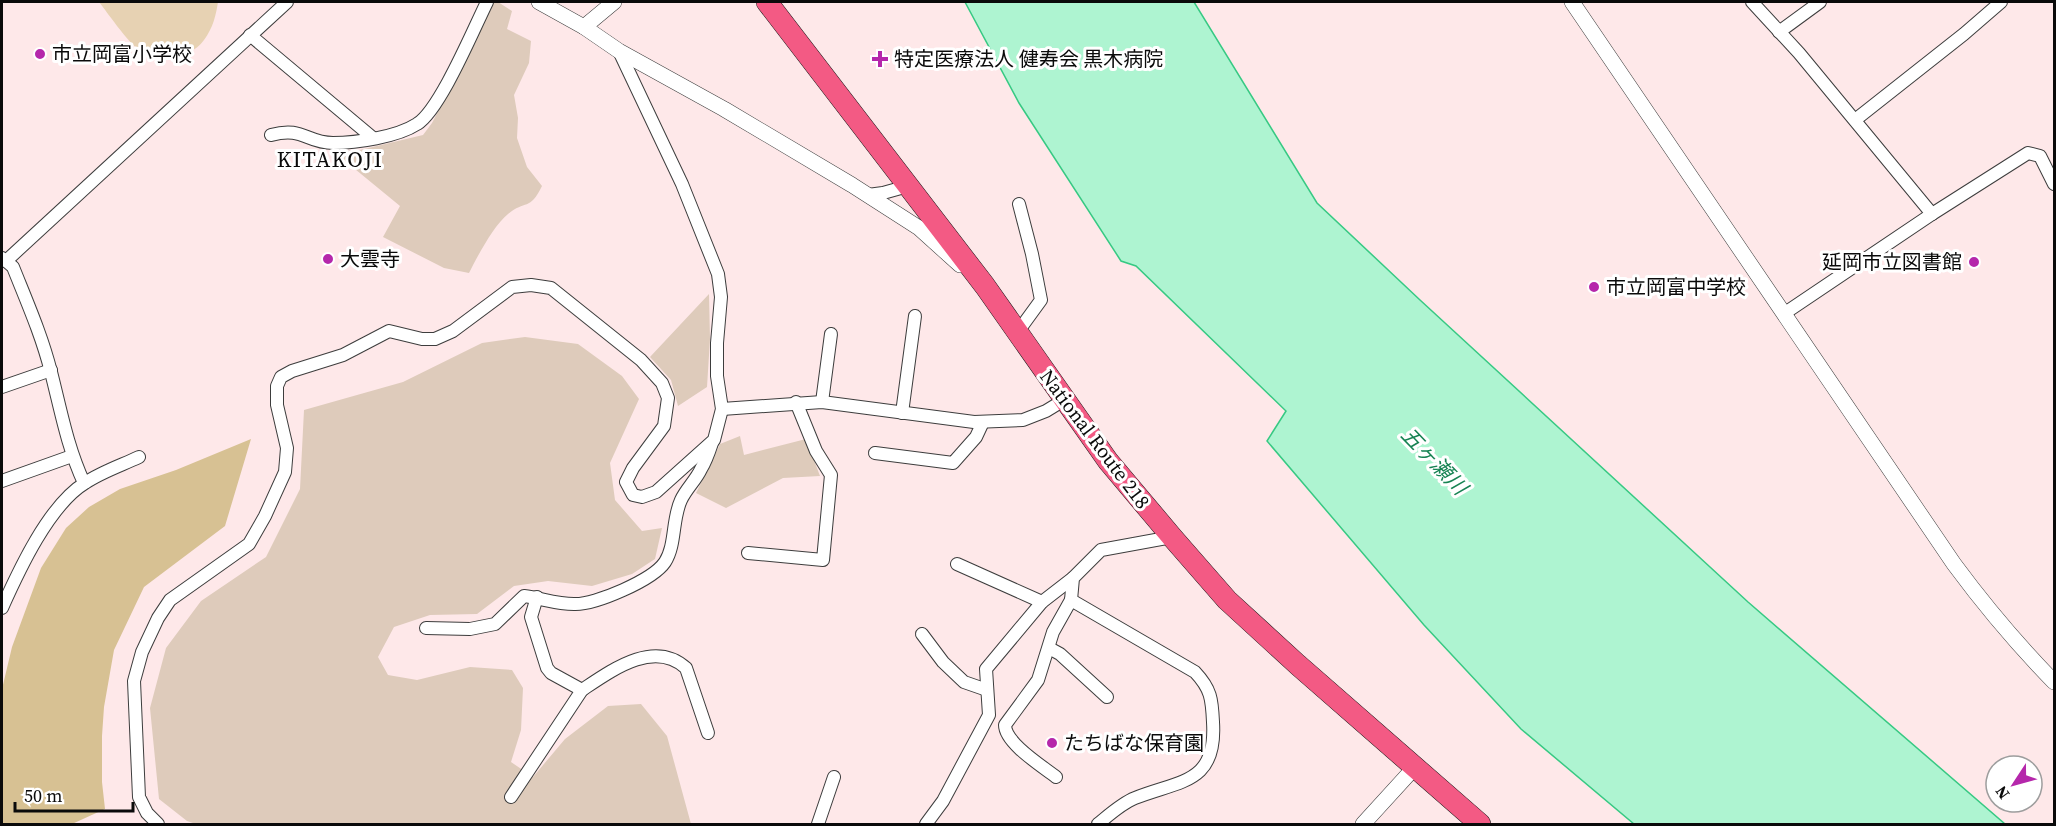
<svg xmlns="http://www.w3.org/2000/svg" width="2056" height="826" viewBox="0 0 2056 826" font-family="'Source Serif 4','Noto Sans JP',serif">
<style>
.green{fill:#e7d2b3}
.forest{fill:#d7c193}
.cemetery{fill:#decbbb}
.water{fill:#aef4d1;stroke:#37c983;stroke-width:1.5}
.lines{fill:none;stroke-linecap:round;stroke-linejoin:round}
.minor-casing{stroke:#3d3d3d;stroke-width:14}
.tertiary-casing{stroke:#3d3d3d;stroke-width:16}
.trunk-casing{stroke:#1b1b1b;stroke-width:22}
.minor{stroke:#fff;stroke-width:12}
.tertiary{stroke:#fff;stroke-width:15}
.trunk{stroke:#f35a84;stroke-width:21}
.poi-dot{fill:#b527ab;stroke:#fff;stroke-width:2}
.labels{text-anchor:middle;stroke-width:6;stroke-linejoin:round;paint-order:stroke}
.poi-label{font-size:20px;fill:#0a0a0a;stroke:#fff;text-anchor:start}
.street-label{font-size:20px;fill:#0a0a0a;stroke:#fff}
.water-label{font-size:21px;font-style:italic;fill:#178353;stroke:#fff}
.quarter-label{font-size:22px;letter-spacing:1.5px;fill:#0a0a0a;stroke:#fff}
</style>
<rect width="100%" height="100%" fill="#fee8e9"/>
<!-- green -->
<path class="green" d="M 99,2 L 218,2 C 216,15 213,28 204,40 C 190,60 156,61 137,48 C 127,41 107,12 99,2 Z"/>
<!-- forest -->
<polygon class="forest" points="251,439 225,526 144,587 114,650 104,707 102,736 102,782 105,809 72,824 2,824 2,689 12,647 41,568 66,528 89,507 120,489 176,470"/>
<!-- cemetery -->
<g class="cemetery">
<path d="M 494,2 L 498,2 L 512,11 L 507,29 L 531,41 L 529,63 L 514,95 L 518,118 L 517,138 L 527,167 L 542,186 C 530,211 525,200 508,214 C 494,225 477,257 469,273 L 444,268 L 383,237 L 400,206 L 333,151 L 360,150 L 423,135 L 432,123 Z"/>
<polygon points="709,294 710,339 707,387 678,406 671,380 650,357"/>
<polygon points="525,337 578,344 622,376 639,399 610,463 615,500 642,531 662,528 655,559 632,574 592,586 548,581 514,586 477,614 430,615 394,627 378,657 388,675 417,680 470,667 512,670 523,688 521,730 511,762 533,777 565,739 608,706 641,704 667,736 691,824 196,824 187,821 159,799 150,708 166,648 201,601 266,557 300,489 304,410 403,382 482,343"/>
<polygon points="740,436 744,455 806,439 820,476 783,478 726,508 696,493 720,444"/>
</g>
<!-- water -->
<polygon class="water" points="965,2 1194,2 1317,203 1420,300 1748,602 2005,824 1634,824 1521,729 1424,625 1267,441 1286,411 1136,266 1121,261 1019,103"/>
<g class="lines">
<defs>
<g id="minor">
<polyline points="1752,2 1799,53 1932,214"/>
<polyline points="1779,32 1820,2"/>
<polyline points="250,35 373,138"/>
<polyline points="1855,120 1964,34 2001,2"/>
<path d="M 271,135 C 303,126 306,143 333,143 C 356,143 397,137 417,124 C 440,110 474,28 487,2"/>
<polyline points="868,195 883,193 908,186"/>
<polyline points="2,258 6,261 287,2"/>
<path d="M 6,261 L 13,267 C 27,302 42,336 51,372 C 61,411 67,446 84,483"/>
<polyline points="1785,313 1932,214 2028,153 2040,156 2054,184"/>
<polyline points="1017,333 1041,300 1032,254 1019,204"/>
<polyline points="2,387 51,370"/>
<polyline points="822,402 831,334"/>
<polyline points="722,409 822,402 974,422 1023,420 1046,411 1064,400"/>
<polyline points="902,413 915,316"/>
<polyline points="875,453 953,463 976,437 983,422"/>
<polyline points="2,481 72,456"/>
<polyline points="748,553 823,560 831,475 816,451 796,402"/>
<polyline points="957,564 1042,602"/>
<path d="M 537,597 L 531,617 L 547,668 L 551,673 L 582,690 C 612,670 654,639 686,668 L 708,733"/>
<path d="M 2,608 C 19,570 49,505 85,483 C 101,472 122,465 139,457"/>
<path d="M 426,628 L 470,629 L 495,624 L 524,596 C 540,598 557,604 574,604 C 595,605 653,580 665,562 C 676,545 672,519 681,500 C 686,489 696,480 701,469 C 706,461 709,452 712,443"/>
<polyline points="922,634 943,662 964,682 987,690"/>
<polyline points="1049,648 1060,654 1107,697"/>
<path d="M 1056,777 C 1042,766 1005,743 1005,725 L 1038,680 L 1053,632 L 1071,600"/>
<polyline points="511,797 582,690"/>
<polyline points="158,824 147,813 139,797 134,681 142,652 158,618 170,600 249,544 265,516 285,472 287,448 277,405 277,386 281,377 292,371 343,355 389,331 422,339 435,339 453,331 512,287 531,285 551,288 641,360 662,383 668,398 664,426 633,468 626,482 633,495 642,497 656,492 714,440 722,409 717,376 717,343 721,297 718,274 682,184 619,51"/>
<polyline points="818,824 834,777"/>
<polyline points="926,824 943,801 989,715 986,669 1042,602 1073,578"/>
<path d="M 1098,824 C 1109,815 1122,803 1135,798 C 1180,780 1217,784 1213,722 C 1212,699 1211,689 1195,672 L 1071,600 L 1073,578 L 1101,550 L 1172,537"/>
</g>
<g id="tertiary">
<polyline points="539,2 584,27 619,51 724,109 852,185 919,228 960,265"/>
<path d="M 1572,2 L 1954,564 C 1985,606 2018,645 2054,682"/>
<polyline points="584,27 614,2"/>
<polyline points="1363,824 1415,767"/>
</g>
<polyline id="trunk" points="767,2 985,286 1108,461 1172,537 1227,600 1298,665 1480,824"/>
</defs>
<!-- minor casing -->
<use href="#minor" class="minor-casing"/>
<!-- tertiary casing -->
<use href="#tertiary" class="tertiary-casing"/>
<!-- trunk casing -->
<use href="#trunk" class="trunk-casing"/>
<!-- minor -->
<use href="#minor" class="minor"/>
<!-- tertiary -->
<use href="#tertiary" class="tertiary"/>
<!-- trunk -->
<use href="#trunk" class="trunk"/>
</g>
<!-- markers -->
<g class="poi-dot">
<circle cx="40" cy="54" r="6"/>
<path d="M877 50h6v6h6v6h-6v6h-6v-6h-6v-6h6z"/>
<circle cx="328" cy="259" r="6"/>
<circle cx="1974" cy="262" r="6"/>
<circle cx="1594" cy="287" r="6"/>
<circle cx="1052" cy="743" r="6"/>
</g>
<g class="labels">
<!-- poi labels -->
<g class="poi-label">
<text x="52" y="61">市立岡富小学校</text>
<text x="894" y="66">特定医療法人 健寿会 黒木病院</text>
<text x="340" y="266">大雲寺</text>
<text x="1962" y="269" text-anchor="end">延岡市立図書館</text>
<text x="1606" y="294">市立岡富中学校</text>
<text x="1064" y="750">たちばな保育園</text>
</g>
<!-- street labels -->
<g class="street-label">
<text transform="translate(1095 439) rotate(53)" y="7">National Route 218</text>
</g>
<!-- water labels -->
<g class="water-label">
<text transform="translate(1434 461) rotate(46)" y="7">五ヶ瀬川</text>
</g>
<!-- quarter labels -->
<g class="quarter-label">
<text x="330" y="167">KITAKOJI</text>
</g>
</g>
<!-- border -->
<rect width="2056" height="826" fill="none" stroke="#0a0a0a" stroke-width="6"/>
<!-- north arrow -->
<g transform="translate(2014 784) rotate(234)"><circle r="28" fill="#ffffff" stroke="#9d9d9d" stroke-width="1.5"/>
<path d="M0-4.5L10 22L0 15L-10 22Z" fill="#b527ab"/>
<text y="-9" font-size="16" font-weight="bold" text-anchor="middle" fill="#0a0a0a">N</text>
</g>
<!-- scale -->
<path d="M15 802v9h118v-9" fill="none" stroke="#0a0a0a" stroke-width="3"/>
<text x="24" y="802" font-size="18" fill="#0a0a0a" stroke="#ffffff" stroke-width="4.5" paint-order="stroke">50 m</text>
</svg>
